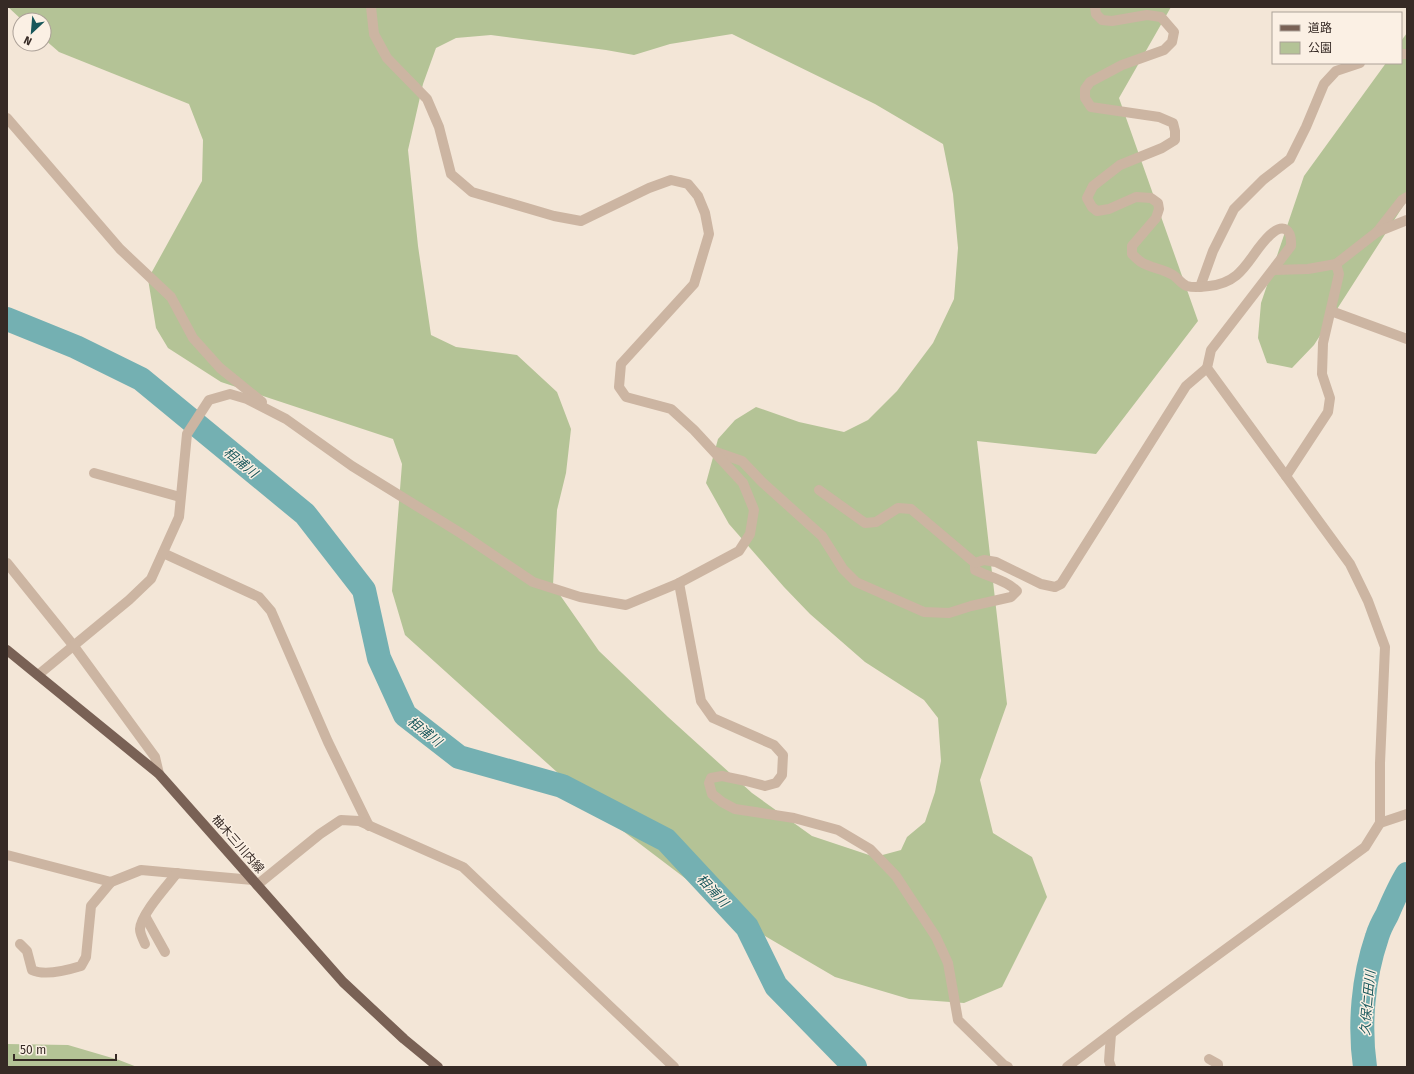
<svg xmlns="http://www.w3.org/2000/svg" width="1414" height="1074" viewBox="0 0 1414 1074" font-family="'Fira Sans','Noto Sans JP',sans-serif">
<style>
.green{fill:#b4c396;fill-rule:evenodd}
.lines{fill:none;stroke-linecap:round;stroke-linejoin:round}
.river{stroke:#74b0b2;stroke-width:24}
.minor{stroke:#ccb5a2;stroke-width:10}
.major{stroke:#796155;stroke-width:10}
.labels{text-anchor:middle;stroke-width:3;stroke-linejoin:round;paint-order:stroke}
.street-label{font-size:12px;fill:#362a25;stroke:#fbf0e4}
.water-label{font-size:13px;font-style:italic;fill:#18575b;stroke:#fbf0e4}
</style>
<rect width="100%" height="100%" fill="#f3e6d7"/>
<!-- green -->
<g class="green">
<path d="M 8,7 L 1171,7 L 1119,98 L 1198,321 L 1096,454 L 977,441 L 1007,704 L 980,780 L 993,833 L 1032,857 L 1047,897 L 1002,987 L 964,1003 L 909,999 L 835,977 L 748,926 L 619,828 L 405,635 L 392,591 L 402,464 L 393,439 L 221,382 L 168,348 L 156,328 L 148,279 L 202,181 L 203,140 L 189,104 L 59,52 L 44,39 L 44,20 L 22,20 ZM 732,34 L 875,104 L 943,144 L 953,194 L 958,248 L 954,299 L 933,343 L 897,391 L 868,420 L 844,432 L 799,422 L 756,407 L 735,420 L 718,439 L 706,483 L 729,524 L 784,587 L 810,614 L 865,662 L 924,700 L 938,718 L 941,761 L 935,792 L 925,822 L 907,837 L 901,850 L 875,857 L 812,836 L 752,793 L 668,717 L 599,651 L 553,585 L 557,510 L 566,473 L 571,429 L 557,392 L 517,355 L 456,347 L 431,335 L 418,246 L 408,150 L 423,84 L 436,48 L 456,38 L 491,35 L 606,50 L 634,55 L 670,44 Z"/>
<polygon points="1407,33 1407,200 1314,345 1292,368 1267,363 1258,338 1261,303 1304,176 1386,63 1401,63 1401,41"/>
<polygon points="7,1044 68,1045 119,1060 137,1067 7,1067"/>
</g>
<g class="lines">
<!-- river -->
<g class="river">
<polyline points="7,319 76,347 141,379 305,514 364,590 379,658 405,715 459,757 562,786 666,840 747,927 776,986 855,1067"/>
<path d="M 1365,1067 C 1359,1025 1363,978 1377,937 C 1379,930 1383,922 1387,915 C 1393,901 1399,887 1407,874"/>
</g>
<!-- minor -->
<g class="minor">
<polyline points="1401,54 1407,54"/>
<polyline points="7,118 120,249 171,297 193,338 220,368 262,402"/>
<polyline points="1377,232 1402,200 1407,197"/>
<polyline points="1336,264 1377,232 1407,220"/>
<polyline points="1274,270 1308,269 1336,264 1339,274 1323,343 1322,374 1330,398 1328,412 1286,476"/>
<polyline points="1200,287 1213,251 1234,209 1263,180 1290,159 1306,127 1324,84 1336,71 1360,63"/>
<polyline points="1331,311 1407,339"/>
<path d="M 716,452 L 742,461 L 762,482 L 822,536 L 843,569 L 856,582 L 924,612 L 949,613 L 971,606 L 1011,597 L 1017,591 C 1006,580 989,577 975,570 L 975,563 L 984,560 L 996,562 L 1041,584 L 1055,587 L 1061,584 L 1186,386 L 1207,368"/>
<polyline points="94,473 180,497"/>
<polyline points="819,490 865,523 876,522 898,508 911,509 975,563"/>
<polyline points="163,553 259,597 271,611 328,742 369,826"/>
<polyline points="7,563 73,645 155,757 159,774"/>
<polyline points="679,583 701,701 713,718 774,745 783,755 782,775 776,783 765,786 746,781 722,776 711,778 709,783 712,794 722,802 735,809 794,818 838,830 870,849 896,876 936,937 948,963 958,1020 1004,1065 1008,1067"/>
<polyline points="38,675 129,600 151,579 179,517 187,434 209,400 230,394 247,399 286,419 352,466 462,534 533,582 580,597 626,605 679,583 739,551 750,534 754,510 743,483 694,430 671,409 626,397 619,387 621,364 694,284 709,234 705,213 698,196 688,184 671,180 649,188 581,221 554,216 472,192 451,174 439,127 427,99 387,58 374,34 371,7"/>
<polyline points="1380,823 1407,814"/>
<polyline points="7,855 111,882 141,870 253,880"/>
<polyline points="257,885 320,834 341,820 359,821 463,867 674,1067"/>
<polyline points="145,916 165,952"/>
<path d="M 20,944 L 27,951 L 32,970 C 44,976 68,970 81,966 L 86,957 L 91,906 L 111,882"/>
<path d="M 145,944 C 143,939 140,934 140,929 C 141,914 167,886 177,873"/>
<polyline points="1111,1034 1109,1061 1111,1067"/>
<polyline points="1209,1059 1218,1064 1218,1067"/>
<path d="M 1067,1067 L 1133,1017 L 1365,847 L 1380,823 L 1380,763 L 1385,647 L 1368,601 L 1350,564 L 1207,368 L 1211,350 L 1291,246 C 1292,230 1284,222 1270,235 C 1248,256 1245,282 1209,286 C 1202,287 1194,288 1187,286 C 1181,284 1178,278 1173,275 C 1163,269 1151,268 1141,262 C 1138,260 1135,257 1132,254 L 1132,246 L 1156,218 L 1159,209 L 1158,203 L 1151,198 L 1136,197 L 1109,209 L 1097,211 L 1092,207 L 1087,198 L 1093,186 L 1120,165 L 1162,148 L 1175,140 L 1175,131 L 1173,123 L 1159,117 L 1091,107 L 1085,98 L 1085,89 L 1090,82 L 1122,65 L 1164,50 L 1172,42 L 1174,32 L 1161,17 L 1147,15 L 1112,21 L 1102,20 L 1096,14 L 1095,7"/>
</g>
<!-- major -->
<polyline class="major" points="7,650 159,774 343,982 404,1039 438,1067"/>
</g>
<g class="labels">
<!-- street labels -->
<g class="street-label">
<text transform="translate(238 844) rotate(49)" y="4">柚木三川内線</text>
</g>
<!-- water labels -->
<g class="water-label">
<text transform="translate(241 462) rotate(39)" y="5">相浦川</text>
<text transform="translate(425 731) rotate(38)" y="5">相浦川</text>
<text transform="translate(713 890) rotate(47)" y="5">相浦川</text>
<text transform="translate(1367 1003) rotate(-85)" y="5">久保仁田川</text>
</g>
</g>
<!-- border -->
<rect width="1414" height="1074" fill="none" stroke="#362a25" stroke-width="16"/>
<!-- legend -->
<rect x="1272" y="12" width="130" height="52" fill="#fbf0e4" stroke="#aca198"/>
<rect x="1280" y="25" width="20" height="6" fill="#796155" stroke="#aca198"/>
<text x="1308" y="32" font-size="12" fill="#362a25">道路</text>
<rect x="1280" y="42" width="20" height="12" fill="#b4c396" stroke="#aca198"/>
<text x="1308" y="52" font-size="12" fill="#362a25">公園</text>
<!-- north arrow -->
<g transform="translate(32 32) rotate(206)"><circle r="19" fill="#fbf0e4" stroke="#aca198"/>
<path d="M0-3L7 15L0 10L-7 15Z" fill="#18575b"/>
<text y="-6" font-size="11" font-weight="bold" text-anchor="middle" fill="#362a25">N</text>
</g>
<!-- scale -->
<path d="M14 1054v6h102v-6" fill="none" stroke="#362a25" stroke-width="2"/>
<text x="20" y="1054" font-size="12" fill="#362a25" stroke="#fbf0e4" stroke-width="3" paint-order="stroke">50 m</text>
</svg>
